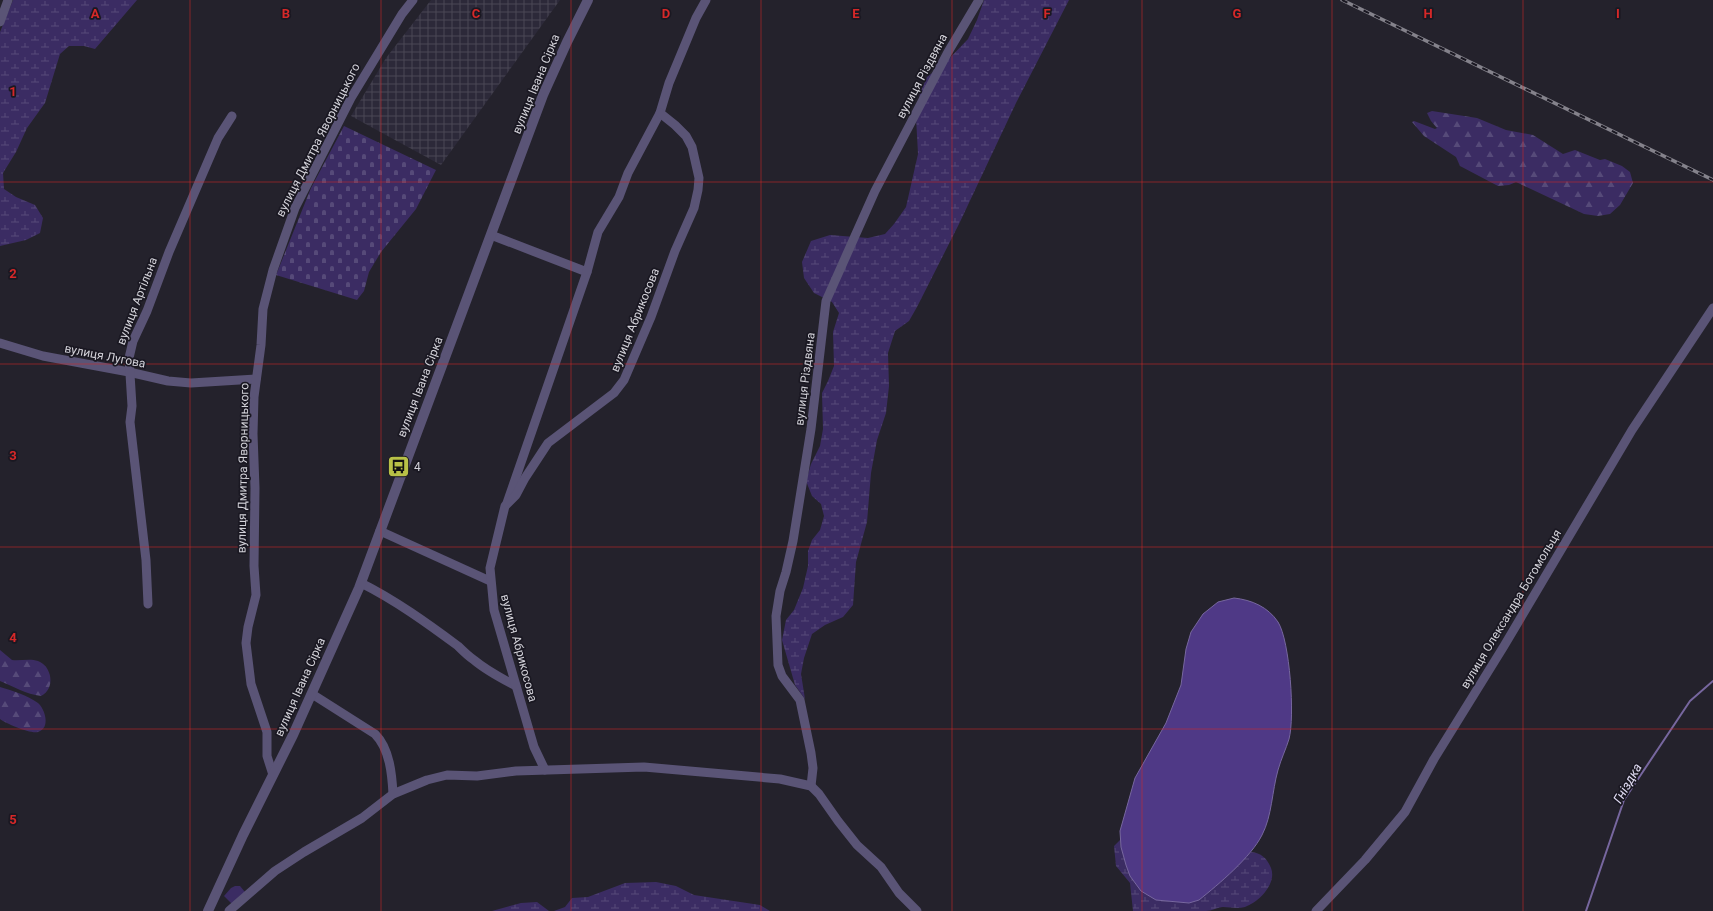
<svg xmlns="http://www.w3.org/2000/svg" width="1713" height="911" viewBox="0 0 1713 911" font-family="Roboto,sans-serif">
<style>
.industrial{fill:url(#industrial-grid)}
.forest{fill:url(#forest-firs)}
.wetland{fill:url(#wetland-marsh)}
.cemetery{fill:url(#cemetery-stones)}
.park{fill:#3b2c63}
.water{fill:#4f3986;stroke:#77679f}
.lines{fill:none;stroke-linecap:round;stroke-linejoin:round}
.stream{stroke:#77679f;stroke-width:2}
.minor{stroke:#5a5476;stroke-width:9}
.tertiary{stroke:#5a5476;stroke-width:10}
.rail-casing{stroke:#84828b;stroke-width:3.5}
.rail{stroke:#1a1822;stroke-width:2;stroke-dasharray:6;stroke-linecap:butt}
.grid{fill:none;stroke:#d62828;stroke-width:1;stroke-opacity:0.55}
.labels{text-anchor:middle;stroke-width:3.5;stroke-linejoin:round;paint-order:stroke}
.street-label{font-size:12px;fill:#d3d2d9;stroke:#1a1822}
.poi-label{font-size:12px;fill:#d3d2d9;stroke:#1a1822;text-anchor:start}
.water-label{font-size:13px;font-style:italic;fill:#e0dcf3;stroke:#1a1822}
.grid-label{font-size:13px;text-anchor:middle;font-weight:bold;fill:#d62828;stroke:#1a1822;stroke-width:3.5;stroke-linejoin:round;paint-order:stroke}
</style>
<defs>
<pattern id="industrial-grid" width="8" height="8" patternUnits="userSpaceOnUse"><rect width="8" height="8" fill="#2c2939"/><path d="M0 4h8M4 0v8" fill="none" stroke="#4a4755"/></pattern>
<pattern id="forest-firs" width="22" height="20" patternUnits="userSpaceOnUse"><rect width="22" height="20" fill="#3b2c63"/><path d="M5 1l3.5 6h-7zM16 11l3.5 6h-7z" fill="#564a79"/></pattern>
<pattern id="wetland-marsh" width="20" height="14" patternUnits="userSpaceOnUse"><rect width="20" height="14" fill="#3b2c63"/><path d="M1 5h8M5 5V1M11 12h8M15 12V8" fill="none" stroke="#564a79"/></pattern>
<pattern id="cemetery-stones" width="16" height="16" patternUnits="userSpaceOnUse"><rect width="16" height="16" fill="#3b2c63"/><path d="M2 7V4a2 2 0 0 1 4 0v3zM10 15v-3a2 2 0 0 1 4 0v3z" fill="#564a79"/></pattern>
</defs>
<rect width="100%" height="100%" fill="#24222c"/>
<!-- industrial -->
<polygon class="industrial" points="431,0 560,0 441,165 351,116 386,58"/>
<!-- forest -->
<g class="forest">
<polygon points="1432,111 1477,118 1506,130 1533,135 1563,154 1575,150 1600,160 1605,159 1622,166 1630,172 1633,183 1620,205 1610,214 1598,216 1584,214 1516,182 1509,185 1498,186 1460,166 1456,157 1424,136 1412,122 1414,121 1435,129 1437,128 1431,121 1427,113"/>
<path d="M 0,650 L 12,660 C 21,661 30,658 38,661 C 52,666 56,689 41,696 C 26,694 14,687 0,681 Z"/>
<path d="M 0,687 C 13,691 27,695 38,703 C 45,709 51,728 38,732 C 30,734 7,724 0,719 Z"/>
</g>
<!-- wetland -->
<g class="wetland">
<polygon points="13,0 137,0 95,49 84,46 69,46 60,54 45,103 27,128 16,152 3,173 4,189 16,197 35,205 43,218 40,233 26,240 0,246 0,32"/>
<polygon points="984,0 1069,0 1016,103 959,224 917,307 909,321 895,331 888,353 889,386 886,413 877,440 871,473 867,522 856,562 853,605 843,617 825,625 812,634 804,658 801,674 805,699 795,685 782,640 786,620 794,610 803,588 808,566 808,551 812,540 820,530 824,516 821,504 812,496 806,481 811,464 820,446 823,429 822,393 828,381 834,366 833,332 839,313 832,302 814,293 804,278 802,262 811,241 830,235 868,238 885,234 894,224 906,207 918,154 916,117 920,93 927,77 945,63 968,39 977,20"/>
<path d="M 1120,840 L 1121,847 L 1156,900 L 1189,903 L 1199,900 L 1251,852 C 1261,853 1267,858 1271,868 C 1277,884 1259,902 1245,907 C 1237,909 1230,907 1223,907 C 1218,907 1212,911 1206,911 C 1182,911 1157,911 1133,911 L 1130,883 L 1116,866 L 1114,846 Z"/>
<polygon points="656,882 676,886 694,895 760,905 770,911 554,911 565,907 572,898 588,897 625,883"/>
<polygon points="537,902 549,911 492,911 521,903"/>
</g>
<!-- cemetery -->
<polygon class="cemetery" points="344,126 436,170 416,209 381,252 369,272 364,291 357,300 276,275 311,188"/>
<!-- park -->
<polygon class="park" points="235,886 240,886 245,892 232,904 224,896 231,888"/>
<!-- water -->
<path class="water" d="M 1234,598 C 1252,600 1268,607 1278,622 C 1290,641 1295,717 1289,739 C 1286,749 1281,759 1278,770 C 1272,791 1272,816 1262,835 C 1251,857 1219,884 1199,900 L 1189,903 L 1156,900 L 1141,891 L 1130,876 L 1126,865 L 1121,847 L 1120,831 L 1135,778 L 1166,723 L 1181,685 L 1186,649 L 1191,632 L 1203,614 L 1218,602 Z"/>
<g class="lines">
<!-- stream -->
<polyline class="stream" points="1586,911 1624,800 1690,701 1713,681"/>
<!-- minor -->
<g class="minor">
<polyline points="0,22 8,0"/>
<polyline points="491,235 587,272"/>
<polyline points="0,343 43,356 129,372 168,381 191,383 256,379"/>
<polyline points="507,503 587,272 598,232 619,197 628,173 660,113 669,83 679,59 696,18 706,0"/>
<polyline points="380,531 490,581"/>
<path d="M 361,583 C 395,600 427,623 458,646 C 463,651 468,656 474,660 C 487,671 501,678 516,686"/>
<polyline points="148,604 146,560 130,422 132,406 129,358 133,341 147,311 169,252 218,138 232,116"/>
<path d="M 312,694 L 375,734 C 390,749 392,775 393,794"/>
<polyline points="545,770 534,747 494,610 490,568 505,506 516,495 525,478 548,443 614,393 624,380 651,317 675,251 694,208 698,190 699,178 692,147 686,136 675,125 660,113"/>
<polyline points="273,775 267,756 267,732 251,684 246,643 248,627 256,595 254,566 255,488 253,434 254,397 261,345 263,309 273,270 295,208 351,98 402,14 413,0"/>
<polyline points="811,786 813,768 811,753 800,700 782,676 778,665 776,616 780,591 786,572 793,541 811,429 826,301 875,191 948,52 979,0"/>
<polyline points="229,911 275,871 304,852 362,818 393,794 427,780 447,775 477,776 516,771 644,767 780,779 811,786 819,794 838,821 857,845 881,867 899,893 917,911"/>
<polyline points="1316,911 1365,860 1405,812 1434,759 1504,646 1632,430 1713,308"/>
</g>
<!-- tertiary -->
<polyline class="tertiary" points="208,911 243,835 293,735 359,588 543,95 567,42 588,0"/>
<defs>
<polyline id="rail" points="1342,0 1713,180"/>
</defs>
<!-- rail casing -->
<use href="#rail" class="rail-casing"/>
<!-- rail -->
<use href="#rail" class="rail"/>
</g>
<!-- grid -->
<path class="grid" d="M 190,0 L 190,911M 381,0 L 381,911M 571,0 L 571,911M 761,0 L 761,911M 952,0 L 952,911M 1142,0 L 1142,911M 1332,0 L 1332,911M 1523,0 L 1523,911M 0,182 L 1713,182M 0,364 L 1713,364M 0,547 L 1713,547M 0,729 L 1713,729"/>
<!-- icons -->
<defs>
<symbol id="bus-square" viewBox="-11 -11 22 22"><rect x="-9" y="-9" width="18" height="18" rx="4" fill="#b8c147" stroke="#1a1822"/><path d="M-5-6H5V4H4V6H2V4H-2V6H-4V4H-5ZM-3.5-4V0h7V-4ZM-3.5 1.2v1.5H-2V1.2ZM2 1.2v1.5H3.5V1.2Z" fill="#111"/></symbol>
</defs>
<g fill-rule="evenodd">
<use href="#bus-square" x="386" y="454" width="25" height="25"/>
</g>
<g class="labels">
<!-- street labels -->
<g class="street-label">
<text transform="translate(922 76) rotate(-62)" y="4">вулиця Різдвяна</text>
<text transform="translate(536 84) rotate(-68)" y="4">вулиця Івана Сірка</text>
<text transform="translate(318 140) rotate(-63)" y="4">вулиця Дмитра Яворницького</text>
<text transform="translate(137 301) rotate(-69)" y="4">вулиця Артільна</text>
<text transform="translate(635 320) rotate(-68)" y="4">вулиця Абрикосова</text>
<text transform="translate(105 356) rotate(11)" y="4">вулиця Лугова</text>
<text transform="translate(805 379) rotate(-83)" y="4">вулиця Різдвяна</text>
<text transform="translate(420 387) rotate(-69)" y="4">вулиця Івана Сірка</text>
<text transform="translate(243 468) rotate(-89)" y="4">вулиця Дмитра Яворницького</text>
<text transform="translate(1511 609) rotate(-59)" y="4">вулиця Олександра Богомольця</text>
<text transform="translate(519 648) rotate(75)" y="4">вулиця Абрикосова</text>
<text transform="translate(300 687) rotate(-66)" y="4">вулиця Івана Сірка</text>
</g>
<!-- poi labels -->
<g class="poi-label">
<text x="414" y="471">4</text>
</g>
<!-- water labels -->
<g class="water-label">
<text transform="translate(1627 783) rotate(-60)" y="5">Гніздка</text>
</g>
</g>
<g class="grid-label">
<text x="95" y="18">A</text>
<text x="286" y="18">B</text>
<text x="476" y="18">C</text>
<text x="666" y="18">D</text>
<text x="856" y="18">E</text>
<text x="1047" y="18">F</text>
<text x="1237" y="18">G</text>
<text x="1428" y="18">H</text>
<text x="1618" y="18">I</text>
<text x="13" y="96">1</text>
<text x="13" y="278">2</text>
<text x="13" y="460">3</text>
<text x="13" y="642">4</text>
<text x="13" y="824">5</text>
</g>
</svg>
